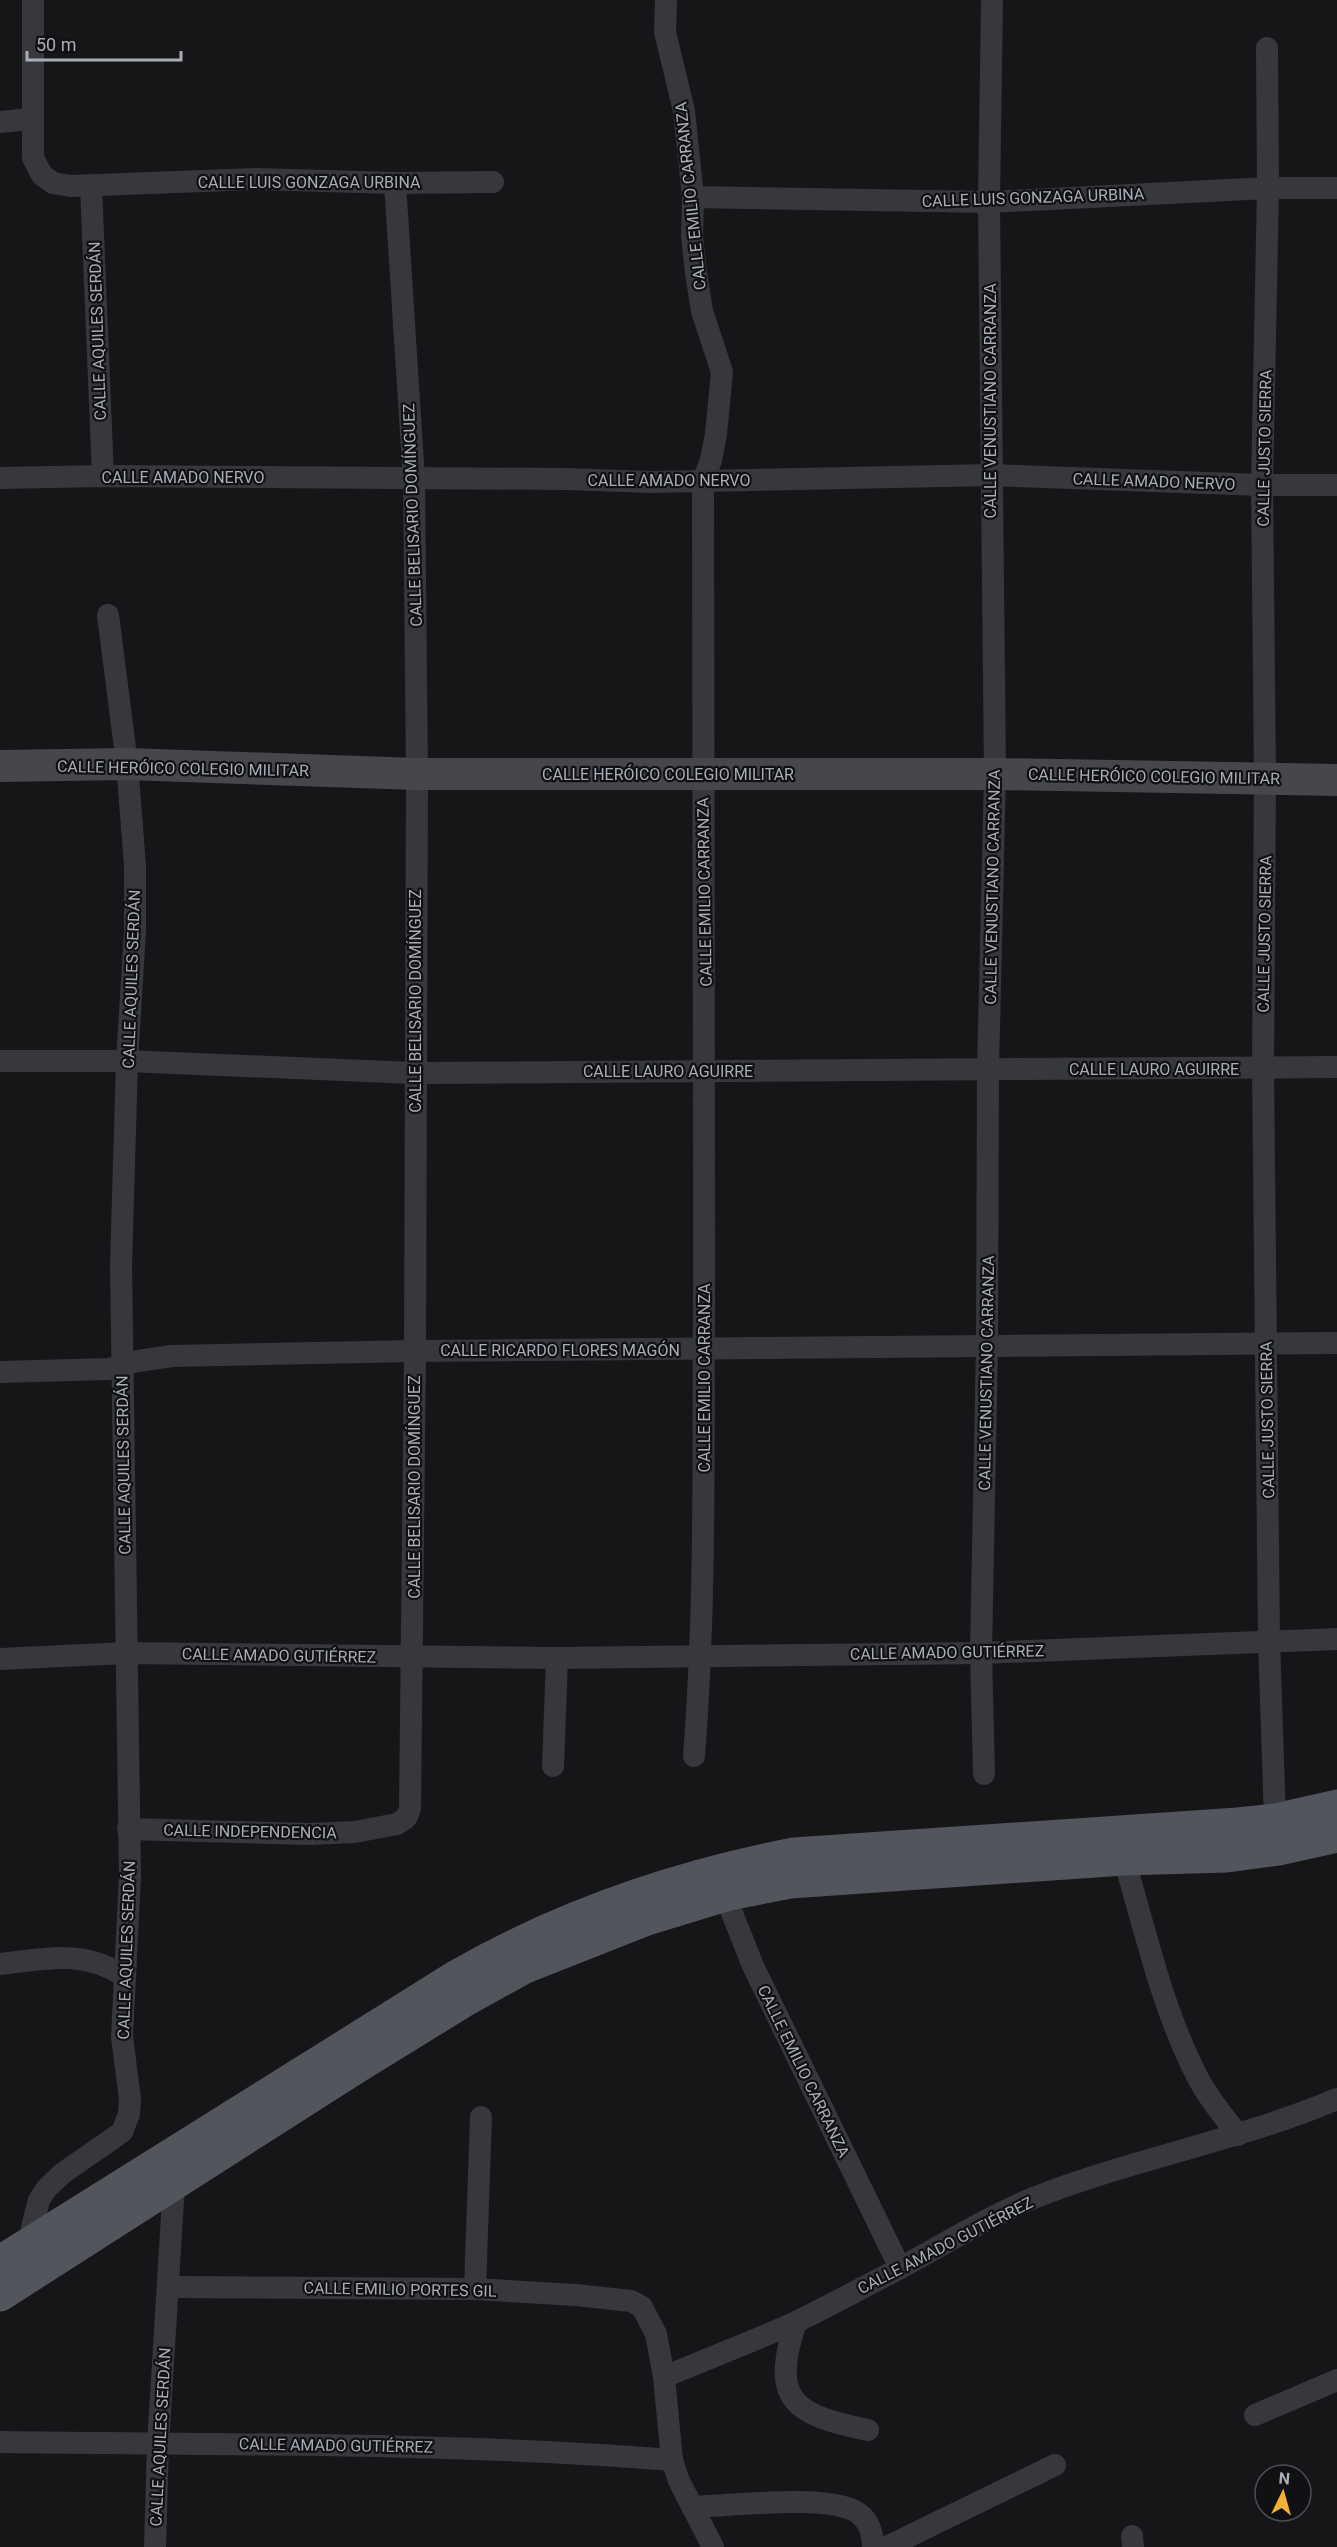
<svg xmlns="http://www.w3.org/2000/svg" width="1337" height="2547" viewBox="0 0 1337 2547" font-family="Roboto,sans-serif">
<style>
.lines{fill:none;stroke-linecap:round;stroke-linejoin:round}
.minor{stroke:#37383d;stroke-width:22}
.secondary{stroke:#45474d;stroke-width:32}
.primary{stroke:#53555c;stroke-width:33}
.labels{text-anchor:middle;stroke-width:4.5;stroke-linejoin:round;paint-order:stroke}
.street-label{font-size:16px;fill:#a8adb8;stroke:#111113}
</style>
<rect width="100%" height="100%" fill="#161618"/>
<g class="lines">
<!-- minor -->
<g class="minor">
<polyline points="33,0 33,158 42,175 53,183 71,186 256,179 395,183 493,182"/>
<path d="M 666,0 L 665,32 L 684,111 L 693,197 L 692,236 L 696,273 L 702,311 L 722,372 L 716,434 L 711,460 L 703,481 C 703,753 706,1024 704,1295 C 703,1449 706,1603 694,1756"/>
<polyline points="1267,48 1268,188 1262,485 1265,777 1263,1068 1269,1641 1275,1820"/>
<polyline points="0,122 31,119"/>
<polyline points="91,186 103,476"/>
<polyline points="693,197 989,202 1268,188 1337,188"/>
<polyline points="0,478 103,476 566,479 652,482 991,475 1262,485 1337,485"/>
<polyline points="0,1061 127,1061 414,1073 1337,1067"/>
<polyline points="0,1372 109,1369 138,1361 172,1356 415,1351 1337,1343"/>
<polyline points="0,1659 126,1653 557,1658 981,1653 1337,1639"/>
<polyline points="553,1766 557,1658"/>
<polyline points="984,1774 981,1653 987,1345 988,1070 995,774 989,202 992,0"/>
<polyline points="128,1829 310,1834 355,1832 397,1824 406,1818 410,1809 415,1351 417,774 414,479 395,183"/>
<path d="M 1124,1859 C 1145,1929 1161,2004 1194,2070 C 1205,2094 1222,2114 1238,2135"/>
<polyline points="727,1882 730,1908 753,1966 900,2268"/>
<path d="M 0,1964 C 46,1959 83,1949 124,1976"/>
<polyline points="34,2252 32,2227 39,2200 47,2188 63,2173 122,2132 129,2114 130,2099 122,2037 130,1876 121,1265 127,1061 135,931 135,865 127,764 108,615"/>
<polyline points="169,2287 475,2289 576,2295 631,2301 642,2307 656,2334 664,2377 672,2460 679,2481 713,2547"/>
<polyline points="475,2289 481,2117"/>
<path d="M 796,2322 C 770,2400 793,2415 868,2430"/>
<path d="M 664,2377 C 707,2359 751,2342 794,2323 C 825,2308 856,2291 887,2275 C 935,2250 981,2220 1031,2199 C 1131,2159 1238,2141 1337,2099"/>
<polyline points="1255,2415 1337,2380"/>
<path d="M 0,2442 C 224,2445 448,2442 672,2460"/>
<path d="M 692,2507 C 731,2506 823,2494 855,2511 C 869,2519 873,2532 873,2547"/>
<polyline points="1132,2536 1133,2547"/>
<polyline points="155,2547 158,2444 174,2184"/>
<polyline points="887,2547 1055,2465"/>
</g>
<!-- secondary -->
<polyline class="secondary" points="0,766 127,764 417,774 995,774 1337,780"/>
<!-- primary -->
<g class="primary">
<path d="M 0,2262 L 457,1976 C 562,1916 676,1877 794,1854 L 1238,1824 L 1275,1820 L 1337,1806"/>
<polyline points="0,2295 358,2066 467,1999 523,1968 647,1919 729,1894 790,1882 1124,1859 1227,1856 1279,1849 1337,1836"/>
</g>
</g>
<g class="labels">
<!-- street labels -->
<g class="street-label">
<text x="309" y="188">CALLE LUIS GONZAGA URBINA</text>
<text transform="translate(690 196) rotate(-96)" y="6">CALLE EMILIO CARRANZA</text>
<text transform="translate(1033 197) rotate(-2)" y="6">CALLE LUIS GONZAGA URBINA</text>
<text transform="translate(97 331) rotate(-92)" y="6">CALLE AQUILES SERDÁN</text>
<text transform="translate(990 401) rotate(-90)" y="6">CALLE VENUSTIANO CARRANZA</text>
<text transform="translate(1264 448) rotate(-89)" y="6">CALLE JUSTO SIERRA</text>
<text x="183" y="483">CALLE AMADO NERVO</text>
<text x="669" y="486">CALLE AMADO NERVO</text>
<text transform="translate(1154 481) rotate(2)" y="6">CALLE AMADO NERVO</text>
<text transform="translate(412 515) rotate(-92)" y="6">CALLE BELISARIO DOMÍNGUEZ</text>
<text transform="translate(183 768) rotate(1)" y="6">CALLE HERÓICO COLEGIO MILITAR</text>
<text x="668" y="780">CALLE HERÓICO COLEGIO MILITAR</text>
<text transform="translate(1154 776) rotate(1)" y="6">CALLE HERÓICO COLEGIO MILITAR</text>
<text transform="translate(992 887) rotate(-89)" y="6">CALLE VENUSTIANO CARRANZA</text>
<text transform="translate(704 892) rotate(-91)" y="6">CALLE EMILIO CARRANZA</text>
<text transform="translate(1264 934) rotate(-89)" y="6">CALLE JUSTO SIERRA</text>
<text transform="translate(131 979) rotate(-88)" y="6">CALLE AQUILES SERDÁN</text>
<text transform="translate(415 1001) rotate(-90)" y="6">CALLE BELISARIO DOMÍNGUEZ</text>
<text x="1154" y="1075">CALLE LAURO AGUIRRE</text>
<text x="668" y="1077">CALLE LAURO AGUIRRE</text>
<text x="560" y="1356">CALLE RICARDO FLORES MAGÓN</text>
<text transform="translate(986 1373) rotate(-89)" y="6">CALLE VENUSTIANO CARRANZA</text>
<text transform="translate(704 1378) rotate(-90)" y="6">CALLE EMILIO CARRANZA</text>
<text transform="translate(1267 1420) rotate(-91)" y="6">CALLE JUSTO SIERRA</text>
<text transform="translate(123 1465) rotate(-91)" y="6">CALLE AQUILES SERDÁN</text>
<text transform="translate(414 1487) rotate(-90)" y="6">CALLE BELISARIO DOMÍNGUEZ</text>
<text transform="translate(947 1652) rotate(-1)" y="6">CALLE AMADO GUTIÉRREZ</text>
<text transform="translate(279 1655) rotate(1)" y="6">CALLE AMADO GUTIÉRREZ</text>
<text transform="translate(250 1831) rotate(1)" y="6">CALLE INDEPENDENCIA</text>
<text transform="translate(126 1950) rotate(-88)" y="6">CALLE AQUILES SERDÁN</text>
<text transform="translate(804 2071) rotate(64)" y="6">CALLE EMILIO CARRANZA</text>
<text transform="translate(945 2245) rotate(-27)" y="6">CALLE AMADO GUTIÉRREZ</text>
<text transform="translate(400 2289) rotate(1)" y="6">CALLE EMILIO PORTES GIL</text>
<text transform="translate(160 2437) rotate(-87)" y="6">CALLE AQUILES SERDÁN</text>
<text transform="translate(336 2445) rotate(1)" y="6">CALLE AMADO GUTIÉRREZ</text>
</g>
</g>
<!-- north arrow -->
<g transform="translate(1283 2493) rotate(5)"><circle r="28" fill="#111113" stroke="#4d4f55" stroke-width="1.5"/>
<path d="M0-4.5L10 22L0 15L-10 22Z" fill="#f2b134"/>
<text y="-9" font-size="16" font-weight="bold" text-anchor="middle" fill="#a8adb8">N</text>
</g>
<!-- scale -->
<path d="M27 51v9h154v-9" fill="none" stroke="#a8adb8" stroke-width="3"/>
<text x="36" y="51" font-size="18" fill="#a8adb8" stroke="#111113" stroke-width="4.5" paint-order="stroke">50 m</text>
</svg>
